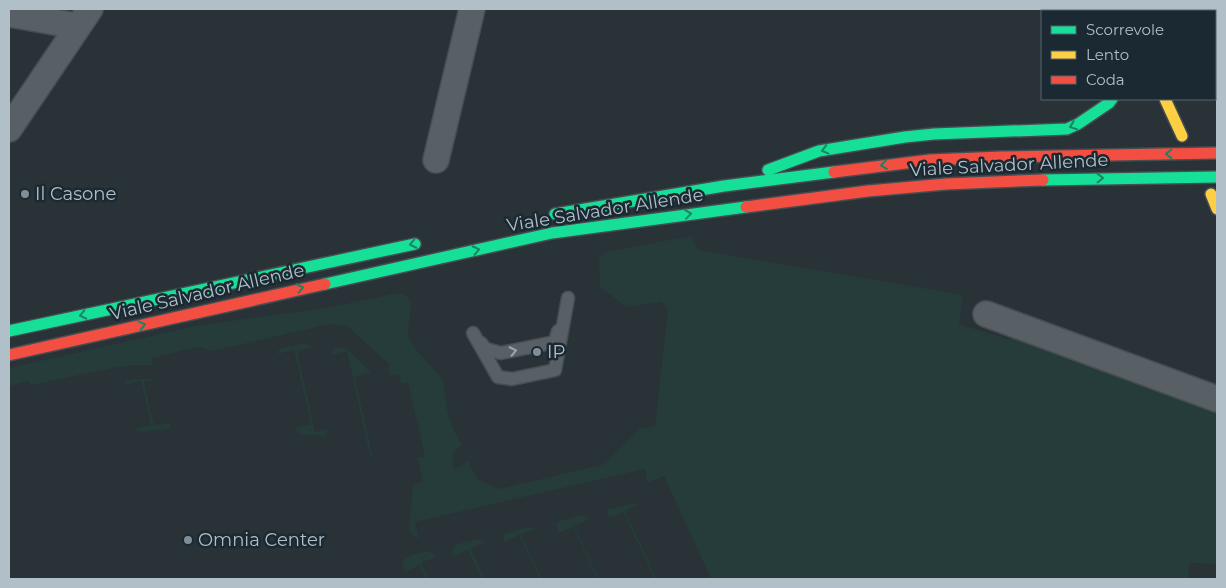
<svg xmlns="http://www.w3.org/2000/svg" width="1226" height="588" viewBox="0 0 1226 588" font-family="Montserrat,sans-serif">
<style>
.green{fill:#253c3b}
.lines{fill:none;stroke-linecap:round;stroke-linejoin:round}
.lane-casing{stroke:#464d52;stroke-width:15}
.street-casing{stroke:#464d52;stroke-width:28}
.fast-casing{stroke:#464d52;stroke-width:14}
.slow-casing{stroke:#464d52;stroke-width:14}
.jam-casing{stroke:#464d52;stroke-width:14}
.lane{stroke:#586065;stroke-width:12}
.street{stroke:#586065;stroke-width:25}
.fast{stroke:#16e098;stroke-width:11}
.slow{stroke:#ffcf43;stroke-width:11}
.jam{stroke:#f24e42;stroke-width:11}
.oneway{stroke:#188465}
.oneway2{stroke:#9ba7b0}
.poi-dot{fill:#818e96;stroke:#1b2932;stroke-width:2}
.labels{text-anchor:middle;stroke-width:5;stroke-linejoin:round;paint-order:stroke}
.street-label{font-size:18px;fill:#b1bfc9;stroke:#1b2932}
.poi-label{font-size:18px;fill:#b1bfc9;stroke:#1b2932;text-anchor:start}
</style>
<rect width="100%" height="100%" fill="#283237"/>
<!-- green -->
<g class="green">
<path d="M 691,236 L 698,250 L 963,295 L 959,324 L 1007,339 L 1021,337 L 1217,410 L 1217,564 L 1190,563 L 1188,579 L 711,579 L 664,476 L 647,483 L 645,469 L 415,522 L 419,538 C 413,537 411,534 409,530 L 413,485 L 423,482 L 418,458 L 425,456 L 408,383 L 401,384 L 399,374 L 390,376 L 388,366 L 390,365 L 347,326 L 334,324 L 321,326 L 213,351 L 198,347 L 152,358 L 153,365 L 134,365 L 118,367 L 31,385 L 29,381 L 9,386 L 9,368 L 195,326 L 326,308 L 393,294 C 424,290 404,323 409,338 C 411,346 435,370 441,377 C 444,384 444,389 445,397 C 447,414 453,430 462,445 L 453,453 L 454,470 L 468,461 L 476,476 L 480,481 L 500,489 L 605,464 L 639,429 L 655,426 L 668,309 L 661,302 L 626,307 L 600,287 L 599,259 L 605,252 Z"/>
<polygon points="305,343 312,347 297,351 315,432 331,428 324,436 299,434 295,428 311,424 294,350 278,354 278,351 281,348"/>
<polygon points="336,347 347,349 371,372 355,377 373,458 370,456 347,351 331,355 332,351"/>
<polygon points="159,378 144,382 154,426 170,423 170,429 138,432 135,429 151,425 141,381 125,385 125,380"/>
<polygon points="635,503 639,504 625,511 657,579 655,579 623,512 609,518 607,510 609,509"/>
<polygon points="581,515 587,516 589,519 574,526 599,579 597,579 573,527 558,533 556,524 559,521"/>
<polygon points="528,527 536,528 521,535 542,579 540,579 519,535 505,542 504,539 504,534"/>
<polygon points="478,539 486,542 471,549 485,579 482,579 468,550 453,556 452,549 457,544"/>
<path d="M 426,551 L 431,552 L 436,557 L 421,563 L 429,579 L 426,579 L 419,565 L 405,572 L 402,564 C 405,554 417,554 426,551 Z"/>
</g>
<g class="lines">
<defs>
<g id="lane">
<polyline points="473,333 498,377 512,379 555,370 568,298"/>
<polyline points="481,343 486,349 501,353 555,342 558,331"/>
</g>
<g id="street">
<polyline points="9,14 77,26"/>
<polyline points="9,129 90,9"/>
<polyline points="436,160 472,9"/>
<polyline points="986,314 1217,399"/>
</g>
<g id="fast">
<polyline points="1124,9 1124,11"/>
<polyline points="768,170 819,151 905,137 934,134 1067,129 1078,124 1109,103 1112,99"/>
<polyline points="1043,180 1217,177"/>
<polyline points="555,214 724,186 834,172"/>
<polyline points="325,284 552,233 746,207"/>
<polyline points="9,331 415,244"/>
</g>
<g id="slow">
<polyline points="1165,99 1182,136"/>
<polyline points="1211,194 1217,209"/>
</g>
<g id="jam">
<polyline points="1154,9 1154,11"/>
<polyline points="834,172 930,160 1001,157 1217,153"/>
<polyline points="746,207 868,191 946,184 1043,180"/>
<polyline points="9,355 325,284"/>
</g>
</defs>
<!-- lane casing -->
<use href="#lane" class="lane-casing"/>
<!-- street casing -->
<use href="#street" class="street-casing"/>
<!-- fast casing -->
<use href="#fast" class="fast-casing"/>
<!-- slow casing -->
<use href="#slow" class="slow-casing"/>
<!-- jam casing -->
<use href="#jam" class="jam-casing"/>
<!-- lane -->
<use href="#lane" class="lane"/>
<!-- street -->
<use href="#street" class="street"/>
<!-- fast -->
<use href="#fast" class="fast"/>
<!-- slow -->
<use href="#slow" class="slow"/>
<!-- jam -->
<use href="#jam" class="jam"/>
</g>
<!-- one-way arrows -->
<defs><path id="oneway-chevron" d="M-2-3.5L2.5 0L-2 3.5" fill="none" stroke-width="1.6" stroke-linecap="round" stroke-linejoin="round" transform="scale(1.25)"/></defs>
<g class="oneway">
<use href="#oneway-chevron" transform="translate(1073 126) rotate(159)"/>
<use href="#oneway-chevron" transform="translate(825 150) rotate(166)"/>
<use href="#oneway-chevron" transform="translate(1169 154) rotate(179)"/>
<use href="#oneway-chevron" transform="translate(884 165) rotate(173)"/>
<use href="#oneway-chevron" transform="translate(1100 178) rotate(-1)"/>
<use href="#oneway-chevron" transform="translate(688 214) rotate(-7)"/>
<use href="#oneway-chevron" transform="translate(413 244) rotate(168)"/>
<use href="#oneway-chevron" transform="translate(476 250) rotate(-12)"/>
<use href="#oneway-chevron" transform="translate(300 288) rotate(-12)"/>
<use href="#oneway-chevron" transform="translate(83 315) rotate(168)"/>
<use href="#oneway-chevron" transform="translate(142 325) rotate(-13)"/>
</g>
<use class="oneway2" href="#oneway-chevron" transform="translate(513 351) rotate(-12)"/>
<!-- markers -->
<g class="poi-dot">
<circle cx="25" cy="194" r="5"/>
<circle cx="537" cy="352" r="5"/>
<circle cx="188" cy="540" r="5"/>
</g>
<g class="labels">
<!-- street labels -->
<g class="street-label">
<text transform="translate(1009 165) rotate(-3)" y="6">Viale Salvador Allende</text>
<text transform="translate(605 210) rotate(-9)" y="6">Viale Salvador Allende</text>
<text transform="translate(207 292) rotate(-13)" y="6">Viale Salvador Allende</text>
</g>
<!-- poi labels -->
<g class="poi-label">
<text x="35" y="200">Il Casone</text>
<text x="547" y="358">IP</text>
<text x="198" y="546">Omnia Center</text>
</g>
</g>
<!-- border -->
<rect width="1226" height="588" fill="none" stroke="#b1bfc9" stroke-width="20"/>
<!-- legend -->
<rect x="1041" y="10" width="175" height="90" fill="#1b2932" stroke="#57656e"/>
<rect x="1051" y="26" width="25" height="8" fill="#16e098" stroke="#57656e"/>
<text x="1086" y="35" font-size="15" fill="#b1bfc9">Scorrevole</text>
<rect x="1051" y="51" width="25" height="8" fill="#ffcf43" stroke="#57656e"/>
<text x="1086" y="60" font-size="15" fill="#b1bfc9">Lento</text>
<rect x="1051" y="76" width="25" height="8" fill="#f24e42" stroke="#57656e"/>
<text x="1086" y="85" font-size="15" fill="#b1bfc9">Coda</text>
</svg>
